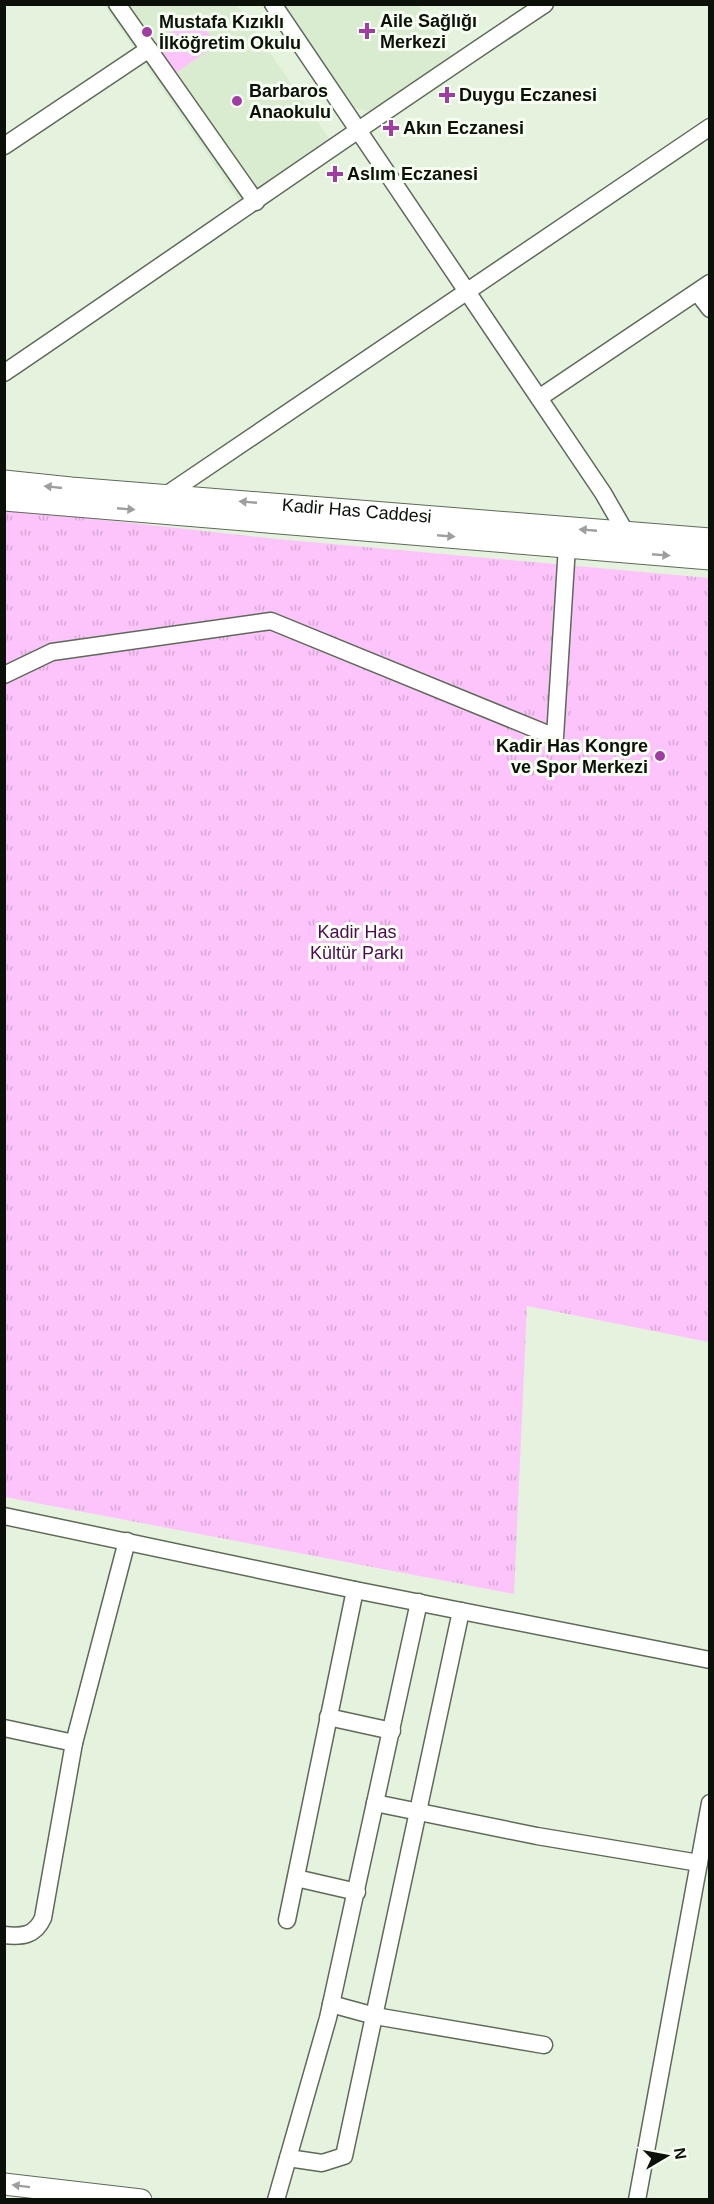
<svg xmlns="http://www.w3.org/2000/svg" width="714" height="2204" viewBox="0 0 714 2204" font-family="Helvetica,sans-serif">
<style>
.built{fill:#d9ecd0}
.grass{fill:url(#grass-tufts)}
.pitch{fill:#fcc4fa}
.lines{fill:none;stroke-linecap:round;stroke-linejoin:round}
.minor-casing{stroke:#5e6a58;stroke-width:19}
.tertiary-casing{stroke:#5e6a58;stroke-width:23}
.minor{stroke:#fff;stroke-width:16}
.tertiary{stroke:#fff;stroke-width:21}
.oneway{fill:#9d9f9d}
.poi-dot{fill:#a03ca2;stroke:#f6fef2;stroke-width:2}
.labels{text-anchor:middle;stroke-width:6;stroke-linejoin:round;paint-order:stroke}
.poi-label{font-size:18px;font-weight:bold;fill:#0b1009;stroke:#f6fef2;text-anchor:start}
.street-label{font-size:18px;fill:#0b1009;stroke:#f6fef2}
.park-label{font-size:18px;fill:#4e0a50;stroke:#f6fef2}
</style>
<defs>
<pattern id="grass-tufts" width="24" height="20" patternUnits="userSpaceOnUse" patternTransform="scale(1.5)"><rect width="24" height="20" fill="#fcc4fa"/><path d="M3 7l-1-3M5 7V3M7 7l1-3M15 17l-1-3M17 17v-4M19 17l1-3" fill="none" stroke="#d7a7d5"/></pattern>
</defs>
<rect width="100%" height="100%" fill="#e5f3de"/>
<!-- built -->
<g class="built">
<polygon points="104,5 237,5 335,147 245,209"/>
<polygon points="280,5 418,5 453,58 373,112 348,107"/>
</g>
<!-- grass -->
<polygon class="grass" points="5,509 277,539 709,578 709,1342 527,1306 514,1594 5,1497"/>
<!-- pitch -->
<polygon class="pitch" points="196,15 216,45 167,79 147,49"/>
<g class="lines">
<defs>
<g id="minor">
<polyline points="117,4 256,202"/>
<polyline points="273,4 603,493 626,533"/>
<polyline points="4,146 149,49"/>
<polyline points="697,292 710,309"/>
<path d="M 4,373 C 185,250 363,125 545,4"/>
<polyline points="539,398 710,283"/>
<polyline points="166,495 710,127"/>
<polyline points="4,675 52,652 271,621 555,737 567,546"/>
<polyline points="4,1516 355,1590 710,1660"/>
<polyline points="328,1717 392,1731"/>
<polyline points="4,1728 74,1743"/>
<polyline points="375,1803 537,1836 699,1863"/>
<polyline points="296,1878 357,1892"/>
<polyline points="287,1920 355,1590"/>
<path d="M 4,1935 C 22,1937 35,1936 43,1918 L 74,1743 L 127,1541"/>
<polyline points="331,2004 375,2016 544,2045"/>
<polyline points="288,2158 322,2163 344,2156 461,1611"/>
<polyline points="276,2200 328,2018 419,1602"/>
<polyline points="637,2200 710,1803"/>
</g>
<g id="tertiary">
<path id="s1" d="M 4,481 L 71,488 L 710,539"/>
<polyline points="4,500 710,559"/>
<polyline points="4,2184 141,2200"/>
</g>
</defs>
<!-- minor casing -->
<use href="#minor" class="minor-casing"/>
<!-- tertiary casing -->
<use href="#tertiary" class="tertiary-casing"/>
<!-- minor -->
<use href="#minor" class="minor"/>
<!-- tertiary -->
<use href="#tertiary" class="tertiary"/>
</g>
<!-- one-way arrows -->
<defs><path id="oneway-solid" d="M-6-.8H1V-3.2L6.5 0L1 3.2V.8H-6Z" transform="scale(1.5)"/></defs>
<g class="oneway">
<use href="#oneway-solid" transform="translate(53 487) rotate(-174)"/>
<use href="#oneway-solid" transform="translate(248 502) rotate(-175)"/>
<use href="#oneway-solid" transform="translate(126 509) rotate(5)"/>
<use href="#oneway-solid" transform="translate(588 530) rotate(-175)"/>
<use href="#oneway-solid" transform="translate(446 536) rotate(5)"/>
<use href="#oneway-solid" transform="translate(661 555) rotate(5)"/>
<use href="#oneway-solid" transform="translate(21 2186) rotate(-173)"/>
</g>
<!-- markers -->
<g class="poi-dot">
<path d="M364 22h6v6h6v6h-6v6h-6v-6h-6v-6h6z"/>
<circle cx="147" cy="32" r="6"/>
<path d="M444 86h6v6h6v6h-6v6h-6v-6h-6v-6h6z"/>
<circle cx="237" cy="101" r="6"/>
<path d="M388 119h6v6h6v6h-6v6h-6v-6h-6v-6h6z"/>
<path d="M332 165h6v6h6v6h-6v6h-6v-6h-6v-6h6z"/>
<circle cx="660" cy="756" r="6"/>
</g>
<g class="labels">
<!-- poi labels -->
<g class="poi-label">
<text x="380" y="27">Aile Sağlığı<tspan x="380" dy="21">Merkezi</tspan></text>
<text x="159" y="28">Mustafa Kızıklı<tspan x="159" dy="21">İlköğretim Okulu</tspan></text>
<text x="249" y="97">Barbaros<tspan x="249" dy="21">Anaokulu</tspan></text>
<text x="459" y="101">Duygu Eczanesi</text>
<text x="403" y="134">Akın Eczanesi</text>
<text x="347" y="180">Aslım Eczanesi</text>
<text x="648" y="752" text-anchor="end">Kadir Has Kongre<tspan x="648" dy="21">ve Spor Merkezi</tspan></text>
</g>
<!-- street labels -->
<g class="street-label">
<text dy="6" stroke="none"><textPath href="#s1" startOffset="354">Kadir Has Caddesi</textPath></text>
</g>
<!-- park labels -->
<g class="park-label">
<text x="357" y="938">Kadir Has<tspan x="357" dy="21">Kültür Parkı</tspan></text>
</g>
</g>
<!-- border -->
<rect width="714" height="2204" fill="none" stroke="#0b1009" stroke-width="12"/>
<!-- north arrow -->
<g transform="translate(666 2156) rotate(80)" stroke="#f6fef2" stroke-width="4.5" paint-order="stroke">
<path d="M0-4.5L10 22L0 15L-10 22Z" fill="#0b1009"/>
<text y="-9" font-size="16" font-weight="bold" text-anchor="middle" fill="#0b1009">N</text>
</g>
</svg>
